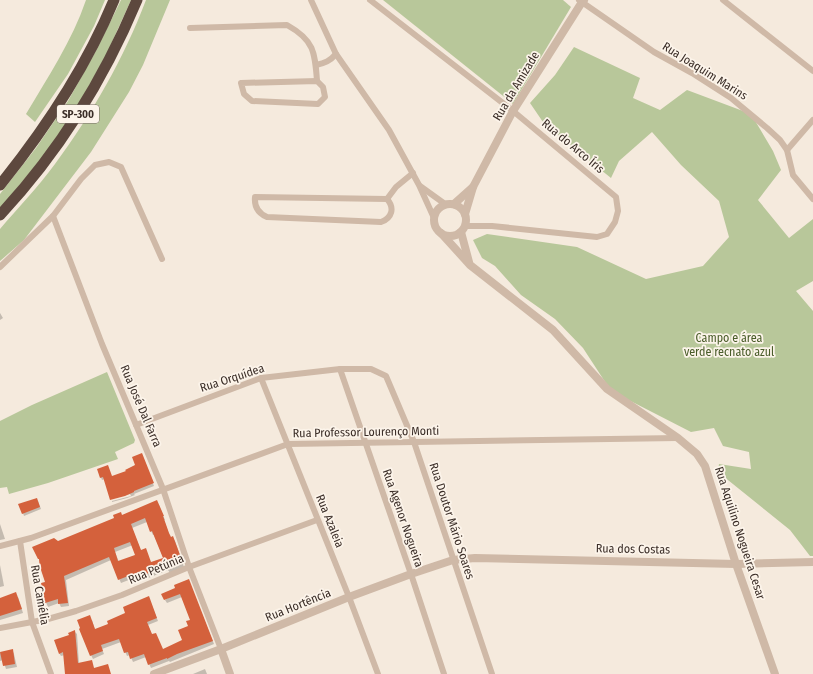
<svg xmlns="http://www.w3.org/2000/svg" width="813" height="674" viewBox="0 0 813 674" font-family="'Fira Sans Condensed',sans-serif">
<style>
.green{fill:#b8c79a}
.shadow{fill:#0003;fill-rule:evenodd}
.building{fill:#d4613c;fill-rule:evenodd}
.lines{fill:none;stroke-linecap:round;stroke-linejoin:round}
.minor{stroke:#cfb9a7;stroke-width:6}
.tertiary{stroke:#cfb9a7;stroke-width:8}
.motorway{stroke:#5d483e;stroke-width:11}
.labels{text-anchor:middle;stroke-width:3.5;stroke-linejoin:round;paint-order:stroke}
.shield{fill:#fcf4ea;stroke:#756962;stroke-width:1}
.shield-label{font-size:11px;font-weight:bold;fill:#3b2e28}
.street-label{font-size:12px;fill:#3b2e28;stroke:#fcf4ea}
.park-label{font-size:12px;fill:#495c29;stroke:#fcf4ea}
</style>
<rect width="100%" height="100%" fill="#f5eadd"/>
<!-- green -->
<g class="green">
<path d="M 86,0 L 105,0 L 94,26 L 68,74 L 35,122 L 26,114 C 48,77 72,41 86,0 Z"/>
<polygon points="121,0 131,0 107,53 78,106 44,155 0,209 0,194 36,148 68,101 97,49"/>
<path d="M 146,0 L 170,0 L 143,65 L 129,92 L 91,152 L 24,240 L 0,261 L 0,229 C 18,208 38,187 55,164 C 92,114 124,58 146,0 Z"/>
<polygon points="383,0 563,0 571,7 513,104"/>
<polygon points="574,47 640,78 633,98 660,110 687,90 751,114 773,151 781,170 758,200 789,238 813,219 813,281 796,291 813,311 813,556 810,556 790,530 718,472 719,464 751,469 749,452 723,446 714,428 691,432 611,391 583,348 555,319 521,295 495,266 482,258 473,240 487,234 577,247 646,279 703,266 729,237 719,201 681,165 652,132 619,161 611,178 545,125 530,103 555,75"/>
<polygon points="107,372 135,440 134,443 115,452 118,459 48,483 9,494 7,487 0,488 0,421 32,405"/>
</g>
<!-- shadow -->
<g class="shadow">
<polygon points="0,313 3,318 0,320"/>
<polygon points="142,457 154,486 134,494 135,495 127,498 112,502 112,501 131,496 130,494 111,499 105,479 102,480 98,470 112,477 127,472 136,466"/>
<polygon points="38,501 41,509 24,516 23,513"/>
<path d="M 159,505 L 165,520 L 164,520 L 170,537 L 173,538 L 175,541 L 184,567 L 170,573 L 168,570 L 146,579 L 144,574 L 121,583 L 111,560 L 66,580 L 69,606 L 61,607 L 59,603 L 48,607 L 42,593 L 44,592 L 46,583 L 39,559 L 58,542 L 122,516 ZM 147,522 L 151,531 L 153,535 L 154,535 L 164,559 L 151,563 L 141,551 L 132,528 ZM 133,545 L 136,555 L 119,562 L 115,552 Z"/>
<polygon points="0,524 5,539 0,540"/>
<polygon points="0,565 4,586 0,587"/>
<polygon points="190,584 214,644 170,662 169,661 151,668 146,657 133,662 130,655 127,656 121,642 102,649 104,654 93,659 91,655 92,620 95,630 109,624 150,601 158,621 148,625 152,635 163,650 183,641 191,620 182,597 167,603 165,600"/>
<polygon points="18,597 23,613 0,620 0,599"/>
<polygon points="75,632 77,634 79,664 91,661 94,669 111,674 74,674 65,655 61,656 59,653 70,635"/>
<polygon points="12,650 14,654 17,667 6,669 3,660 0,661 0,653"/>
<polygon points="205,669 207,674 193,674"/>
</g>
<!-- building -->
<g class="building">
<polygon points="142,453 154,483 134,491 134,492 125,496 110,500 103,477 100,478 97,469 108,465 112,476 126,471 125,470 135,465 132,457"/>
<polygon points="37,498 40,507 22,514 18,504"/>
<path d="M 157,500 L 164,516 L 163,516 L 169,533 L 171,537 L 173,536 L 183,563 L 167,570 L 166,567 L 143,575 L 141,571 L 118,580 L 109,557 L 64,576 L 68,603 L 58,604 L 58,599 L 45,603 L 41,592 L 43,591 L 41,583 L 45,582 L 41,570 L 40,570 L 39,559 L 38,559 L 32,547 L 54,538 L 58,541 L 114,518 L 113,515 L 121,512 L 122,515 ZM 145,518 L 150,532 L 152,531 L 163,558 L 151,562 L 146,548 L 141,550 L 131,524 ZM 130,542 L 135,555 L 118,561 L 114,548 Z"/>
<polygon points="189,579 213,641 177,654 167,659 167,658 148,665 144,654 130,659 128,652 124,653 119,639 101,645 103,651 90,656 79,629 80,628 77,620 90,615 95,629 108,624 107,621 125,613 123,607 149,596 157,618 147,622 152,634 156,633 163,649 182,640 178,630 188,626 186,621 190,620 180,594 164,600 161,594 175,588 174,585"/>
<polygon points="16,592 22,609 0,616 0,598"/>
<polygon points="75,630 78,663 92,660 94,668 108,664 111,674 65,674 63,652 59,654 54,640 69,635 68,633"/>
<polygon points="13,649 15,664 3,666 0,652"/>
</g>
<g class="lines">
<!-- minor -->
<g class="minor">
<polyline points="311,0 336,54 389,130 419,185 434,218"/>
<polyline points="370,0 513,111 616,197 618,211 615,222 607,234 597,237 492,226 465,226"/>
<polyline points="579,0 654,52 692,73 731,98 767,128 780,140 787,150 793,175 813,199"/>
<polyline points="723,0 813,71"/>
<path d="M 190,28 L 287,25 C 314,40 315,52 317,81"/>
<path d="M 316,65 C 325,63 330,61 336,54"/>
<polygon points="317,81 323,87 325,97 318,104 252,101 244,94 241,83"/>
<polyline points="787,150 813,120"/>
<polyline points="420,186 445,204"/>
<path d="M 255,197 L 387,199 C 395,208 392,218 381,222 L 267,217 C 258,213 254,207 255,197 Z"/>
<polyline points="387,199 396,187 413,173"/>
<polyline points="53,216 102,344 163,489 189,567 221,649"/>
<polyline points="0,267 53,216 81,179 95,165 109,162 121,167 162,259"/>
<polyline points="340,369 411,574 444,674"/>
<polyline points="261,378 349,597 378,674"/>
<polyline points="136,425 261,378 340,369 371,369 386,376 414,442 492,674"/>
<polyline points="20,541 32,622 51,674"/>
<polyline points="0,546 31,538 288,444 678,438"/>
<polyline points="0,628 48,619 76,611 122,595 189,567 317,520"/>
</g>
<!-- tertiary -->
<g class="tertiary">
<circle cx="450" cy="220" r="16"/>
<polyline points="454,204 473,187"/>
<polyline points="465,214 473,187 513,111 582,2 584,0"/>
<polyline points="461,232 469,262"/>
<polyline points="441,233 470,265 553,330 607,389 678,438 697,454 705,466 736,564 775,674"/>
<polyline points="221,649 230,674"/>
<polyline points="154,674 221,649 349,597 411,574 453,560 475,558 736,564 813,562"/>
</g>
<!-- motorway -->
<g class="motorway">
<path d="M 0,185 C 46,128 86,68 114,0"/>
<path d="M 0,215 C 58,153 104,79 137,0"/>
</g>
</g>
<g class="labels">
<!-- shield labels -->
<rect class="shield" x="57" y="105" width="42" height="18" rx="3"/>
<g class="shield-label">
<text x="78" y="118">SP-300</text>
</g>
<!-- street labels -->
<g class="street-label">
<text transform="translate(705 71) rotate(32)" y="4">Rua Joaquim Marins</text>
<text transform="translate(516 86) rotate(-59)" y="4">Rua da Amizade</text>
<text transform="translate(573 146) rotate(40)" y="4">Rua do Arco Íris</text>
<text transform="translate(232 378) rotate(-18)" y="4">Rua Orquídea</text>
<text transform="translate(141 406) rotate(67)" y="4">Rua José Dal Farra</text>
<text transform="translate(366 432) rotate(-1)" y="4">Rua Professor Lourenço Monti</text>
<text transform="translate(403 518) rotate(71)" y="4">Rua Agenor Nogueira</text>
<text transform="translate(330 521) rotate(68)" y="4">Rua Azaleia</text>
<text transform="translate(452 521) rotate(72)" y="4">Rua Doutor Mário Soares</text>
<text transform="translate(740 533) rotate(72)" y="4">Rua Aquilino Nogueira Cesar</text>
<text transform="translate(633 549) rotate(1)" y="4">Rua dos Costas</text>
<text transform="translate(156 569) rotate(-23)" y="4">Rua Petúnia</text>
<text transform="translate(40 595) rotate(80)" y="4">Rua Camélia</text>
<text transform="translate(298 605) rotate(-22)" y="4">Rua Hortência</text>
</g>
<!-- park labels -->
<g class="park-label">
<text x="729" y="342">Campo e área<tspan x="729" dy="14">verde recnato azul</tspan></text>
</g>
</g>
</svg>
